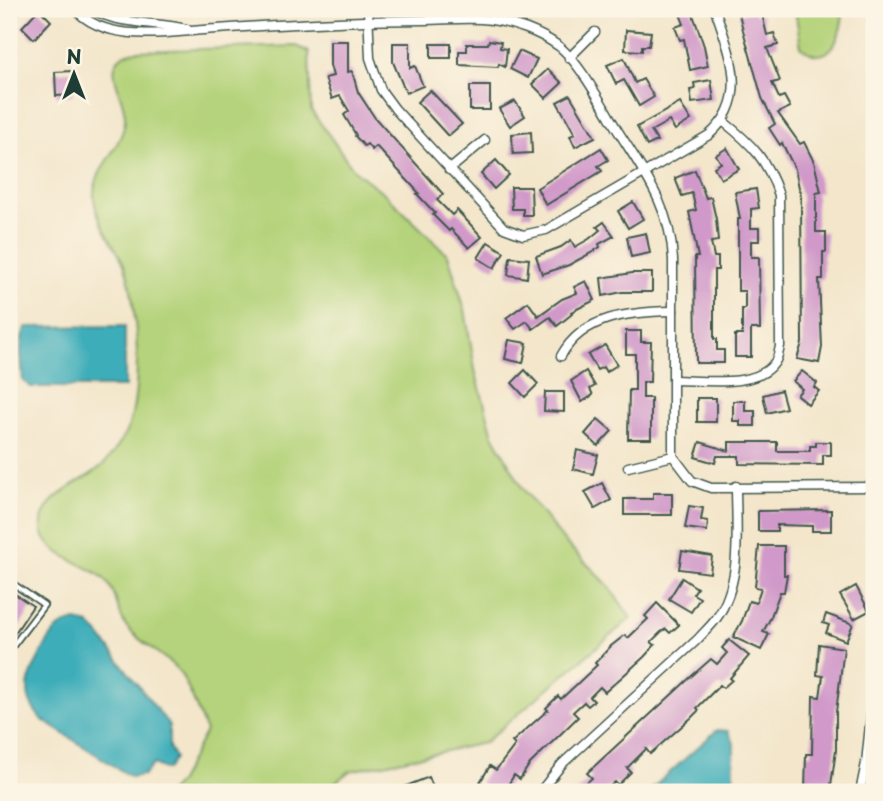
<svg xmlns="http://www.w3.org/2000/svg" width="883" height="801" viewBox="0 0 883 801" font-family="'Playpen Sans',sans-serif">
<style>
.green{fill:#b5d37b;stroke:#6a8858;stroke-width:2}
.water{fill:#3dadb9;stroke:#2e7576;stroke-width:2}
.building{fill:#d099c9}
.lines{fill:none;stroke-linecap:round;stroke-linejoin:round}
.service-casing{stroke:#3f564b;stroke-width:8}
.minor-casing{stroke:#3f564b;stroke-width:11}
.service{stroke:#fff;stroke-width:4.5}
.minor{stroke:#fff;stroke-width:8}
</style>
<rect width="100%" height="100%" fill="#fcf5e5"/>
<filter id="ink" filterUnits="userSpaceOnUse"><feTurbulence type="fractalNoise" baseFrequency=".0143" numOctaves="2"/><feDisplacementMap in="SourceGraphic" scale="14" xChannelSelector="R" yChannelSelector="G"/><feConvolveMatrix kernelMatrix="1 2 1 2 8 2 1 2 1" color-interpolation-filters="sRGB"/></filter>
<filter id="wash" filterUnits="userSpaceOnUse"><feTurbulence type="fractalNoise" baseFrequency=".00686" numOctaves="4" result="noise"/><feDisplacementMap in="SourceGraphic" scale="28" xChannelSelector="R" yChannelSelector="G"/><feGaussianBlur stdDeviation="1.57" result="paint"/><feColorMatrix in="noise" values="0 0 0 0 0 0 0 0 0 0 0 0 0 0 0 0 0 1.4 0 .05"/><feComposite in="paint" operator="in"/></filter>
<g filter="url(#wash)">
<rect width="100%" height="100%" fill="#f3e6cb"/>
<!-- green -->
<g class="green">
<path d="M 795,9 L 843,9 C 843,32 831,72 801,47 Z"/>
<path d="M 297,46 L 309,52 L 311,110 L 354,170 L 385,194 L 448,255 L 465,310 L 475,370 L 493,435 L 523,489 L 565,542 L 608,585 L 631,618 L 484,743 L 350,771 L 322,792 L 169,792 L 179,782 L 206,731 C 199,716 187,679 177,669 C 164,655 133,638 125,624 C 114,606 119,589 98,574 C 83,564 48,553 43,534 C 33,496 85,484 105,463 C 112,455 121,442 126,432 C 138,408 138,360 136,333 C 134,311 132,280 122,260 C 111,239 97,222 94,198 C 92,169 123,148 125,120 C 127,94 94,60 135,51 Z"/>
</g>
<!-- water -->
<g class="water">
<path d="M 125,326 L 125,387 L 31,387 L 23,381 C 22,364 18,342 26,327 Z"/>
<path d="M 76,621 L 89,624 L 99,635 L 169,725 L 169,747 L 175,758 L 167,770 L 153,764 L 144,775 L 131,777 L 41,719 C 34,710 28,702 28,690 C 27,676 49,635 60,627 C 63,624 71,623 76,621 Z"/>
<polygon points="717,730 728,731 734,743 734,792 648,792"/>
</g>
<g id="blocks">
<!-- building -->
<g class="building">
<polygon points="39,9 51,21 34,39 22,27"/>
<polygon points="678,9 691,9 704,46 708,66 690,70 684,39 680,40 675,27 684,24"/>
<polygon points="754,11 755,15 762,14 767,35 774,33 778,45 767,48 780,81 772,83 779,98 784,96 790,107 778,113 800,144 804,142 814,162 821,192 816,193 816,232 826,232 826,252 823,252 823,279 819,279 822,347 819,363 797,359 802,343 801,197 795,169 782,143 780,145 769,128 775,124 762,98 743,30 739,14"/>
<polygon points="626,30 651,32 649,46 642,46 642,51 625,50"/>
<polygon points="489,40 501,42 500,48 507,49 505,67 499,64 498,67 459,65 459,51 467,51 467,44 488,44"/>
<polygon points="330,41 348,41 348,72 352,71 358,92 375,118 443,194 437,200 452,215 457,210 482,237 469,248 451,229 449,231 433,215 435,213 417,194 419,193 376,146 372,150 367,144 364,146 355,136 356,135 344,115 349,111 340,96 332,99 325,78 333,76 330,65"/>
<polygon points="393,43 410,43 410,68 415,66 423,86 406,93 393,62"/>
<rect x="431" y="44" width="20" height="14"/>
<polygon points="519,51 537,59 528,78 510,69"/>
<polygon points="624,58 635,83 643,79 654,97 639,106 624,80 616,84 607,65"/>
<polygon points="548,69 562,83 546,98 532,84"/>
<polygon points="72,71 73,95 56,96 55,72"/>
<polygon points="711,80 714,100 692,103 690,90 695,89 694,83"/>
<rect x="470" y="86" width="20" height="24"/>
<polygon points="430,90 462,124 448,136 417,102"/>
<polygon points="570,95 595,137 575,147 570,136 575,134 557,102"/>
<polygon points="515,101 525,116 510,126 499,109"/>
<polygon points="680,103 691,120 675,130 669,121 651,131 657,141 647,146 637,127"/>
<polygon points="531,132 532,153 513,154 512,134"/>
<polygon points="601,148 608,160 598,166 602,171 546,205 537,188"/>
<polygon points="727,148 739,169 721,179 714,167 721,163 716,155"/>
<polygon points="496,160 509,175 494,189 481,174"/>
<polygon points="695,170 706,198 711,197 716,219 718,241 711,242 714,257 718,257 718,270 714,270 714,339 717,339 717,350 724,350 724,363 696,363 695,257 698,257 689,212 696,210 692,193 682,196 675,178"/>
<polygon points="511,187 531,187 532,215 523,215 523,209 512,209"/>
<polygon points="756,189 759,208 751,209 751,228 759,228 759,241 751,241 751,257 759,257 760,329 751,329 751,357 735,357 735,335 742,335 742,309 745,309 745,291 738,291 738,219 740,219 735,192"/>
<polygon points="633,202 643,219 628,228 618,211"/>
<polygon points="604,222 614,236 599,244 600,247 591,253 569,265 542,274 536,256 561,247 571,240 575,247 589,239 600,230 597,227"/>
<polygon points="646,233 650,253 631,257 627,237"/>
<polygon points="488,242 504,252 494,268 478,258"/>
<polygon points="510,257 529,259 527,278 508,275"/>
<polygon points="632,273 652,273 652,292 622,292 603,296 601,278"/>
<polygon points="586,281 595,300 571,312 572,314 557,326 550,317 533,329 527,321 515,329 506,318 528,302 538,316 562,299 577,293 574,287"/>
<polygon points="626,331 641,331 641,342 651,342 650,382 643,382 643,398 651,398 651,439 628,439 629,390 635,390 635,354 626,354"/>
<polygon points="509,340 527,343 523,363 505,359"/>
<polygon points="605,345 617,365 606,372 603,367 597,370 588,355"/>
<polygon points="525,370 538,384 525,397 512,383"/>
<polygon points="586,371 595,386 590,389 593,395 582,402 571,381"/>
<polygon points="802,371 817,383 814,387 819,391 808,404 797,395 802,389 793,381"/>
<polygon points="781,390 786,408 767,413 763,395"/>
<polygon points="545,392 564,392 564,412 544,411"/>
<rect x="697" y="398" width="19" height="24"/>
<polygon points="733,401 745,401 745,411 755,411 755,426 740,426 740,421 733,421"/>
<polygon points="598,419 612,431 598,446 585,434"/>
<polygon points="700,442 729,451 729,442 777,442 777,451 810,451 810,446 816,446 816,442 831,442 831,455 823,455 823,465 739,464 739,456 717,456 715,463 695,457"/>
<polygon points="577,450 598,455 593,474 573,469"/>
<polygon points="602,483 611,500 595,509 585,492"/>
<polygon points="653,493 672,493 672,515 624,515 624,499 653,499"/>
<polygon points="689,506 703,508 701,520 708,521 707,531 685,528"/>
<polygon points="831,510 831,531 812,531 812,526 777,525 777,531 758,531 758,511"/>
<polygon points="759,546 784,546 784,575 787,575 784,592 780,592 770,619 763,632 769,634 761,650 733,637 742,621 749,601 756,603 761,588 755,587"/>
<polygon points="682,551 712,556 710,573 679,569"/>
<polygon points="682,578 697,588 693,594 700,598 691,612 669,599"/>
<polygon points="856,586 869,611 854,619 840,595"/>
<polygon points="9,590 33,606 9,642"/>
<polygon points="657,603 679,625 670,633 666,629 661,632 651,642 655,645 644,657 605,692 600,687 590,697 594,701 588,706 584,702 573,712 578,717 529,765 520,779 514,775 504,792 480,792 483,784 480,782 490,766 496,770 515,745 512,742 548,710 546,708 558,696 561,699 577,684 597,665 595,663 611,646 625,635 628,638 648,619 645,616"/>
<polygon points="826,614 853,624 846,641 826,633 829,625 823,623"/>
<polygon points="729,640 749,656 730,678 732,680 723,688 720,685 697,708 699,710 691,718 650,754 646,749 627,768 631,772 618,785 615,782 603,792 576,792 592,778 587,773 694,674 711,659 717,664 727,653 722,648"/>
<polygon points="819,644 844,648 836,712 836,750 830,792 805,792 806,754 812,754 813,696 820,697 823,676 817,675"/>
<polygon points="429,777 435,792 409,792 406,786"/>
</g>
</g>
</g>
<g filter="url(#ink)">
<use href="#blocks" fill-opacity="0" stroke="#3f564b" stroke-width="2"/>
<g class="lines">
<defs>
<g id="service">
<polyline points="9,18 19,9"/>
<polyline points="9,581 44,605 9,651"/>
</g>
<g id="minor">
<path d="M 75,9 C 107,46 174,31 217,29 C 286,24 354,20 424,20 C 446,20 470,17 492,20 C 514,23 539,32 557,45 C 578,59 604,108 618,131 C 645,174 671,208 673,260 L 673,456 L 692,481 L 711,488 L 874,487"/>
<path d="M 92,9 C 120,26 155,21 187,29"/>
<path d="M 368,9 L 370,58 L 381,90 L 395,109 L 504,228 L 523,235 L 546,230 L 709,135 C 751,99 730,54 715,9"/>
<polyline points="569,58 595,32"/>
<polyline points="449,170 485,140"/>
<path d="M 561,356 C 583,315 631,312 673,311"/>
<path d="M 674,380 C 702,380 758,389 775,362 C 778,358 779,351 780,346 L 779,195 C 767,160 753,145 724,122"/>
<polyline points="628,467 673,456"/>
<path d="M 540,792 L 562,764 L 698,639 C 704,632 711,626 716,619 C 743,582 736,529 736,486"/>
<polyline points="860,792 866,763 874,686"/>
</g>
</defs>
<!-- service casing -->
<use href="#service" class="service-casing"/>
<!-- minor casing -->
<use href="#minor" class="minor-casing"/>
<!-- service -->
<use href="#service" class="service"/>
<!-- minor -->
<use href="#minor" class="minor"/>
</g>
</g>
<!-- margin -->
<rect width="883" height="801" fill="none" stroke="#fcf5e5" stroke-width="35"/>
<!-- north arrow -->
<g transform="translate(74 74)" stroke="#fcf5e5" stroke-width="5" paint-order="stroke">
<path d="M0-5L12 26L0 18L-12 26Z" fill="#1f3d34"/>
<text y="-10" font-size="19" font-weight="bold" text-anchor="middle" fill="#1f3d34">N</text>
</g>
</svg>
